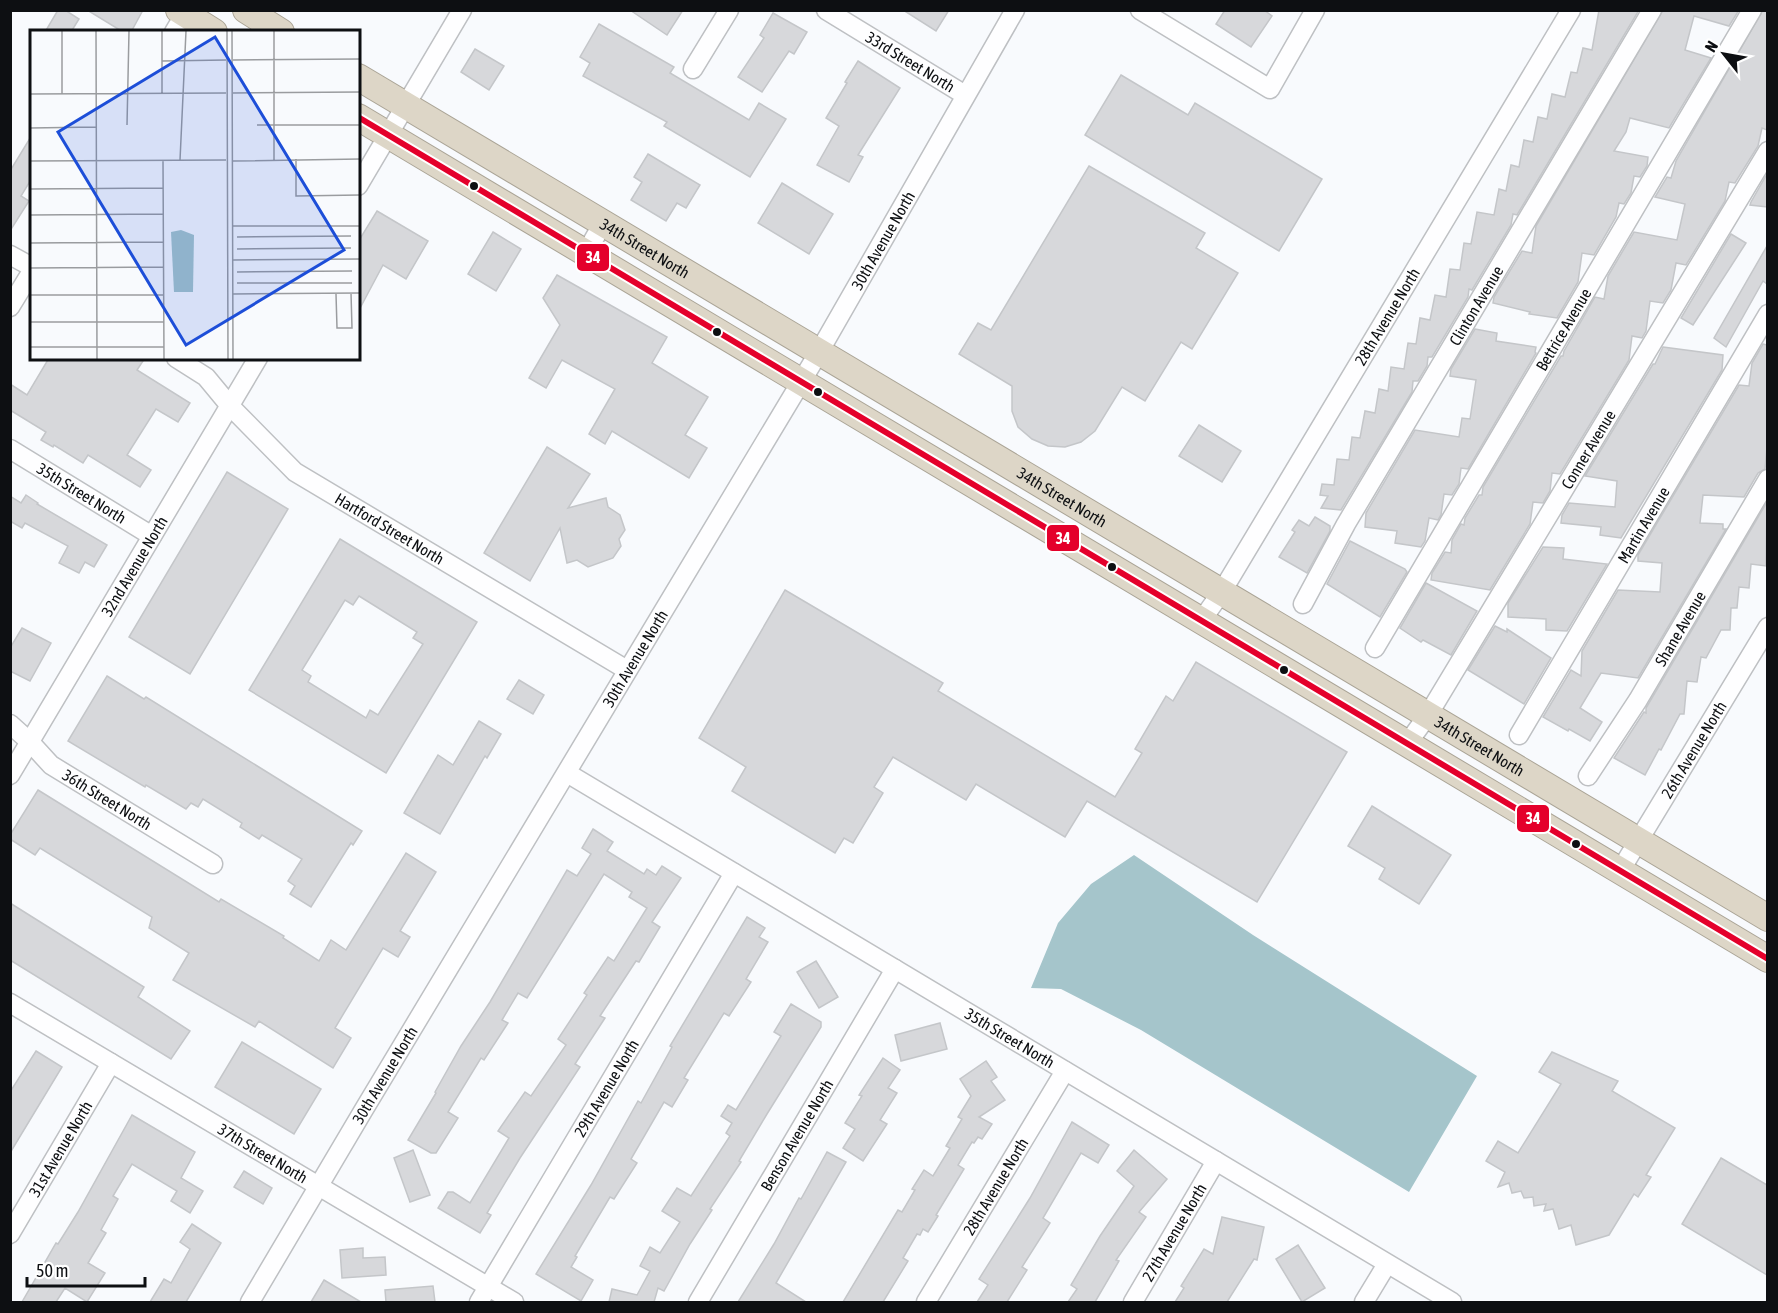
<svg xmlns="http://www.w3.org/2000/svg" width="1778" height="1313" viewBox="0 0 1778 1313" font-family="'Asap Condensed',sans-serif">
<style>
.water{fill:#a5c5cb}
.building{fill:#d7d8db;stroke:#c4c6c9;stroke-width:1.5;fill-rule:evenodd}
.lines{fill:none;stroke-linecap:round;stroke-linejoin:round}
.minor-casing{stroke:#bec0c3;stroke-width:21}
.highway-casing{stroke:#aaa496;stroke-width:28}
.minor{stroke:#fefeff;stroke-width:18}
.highway{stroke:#ddd6c7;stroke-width:26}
.bus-1-casing{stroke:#fff;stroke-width:10}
.bus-1{stroke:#e4002b;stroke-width:6}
.bus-dot{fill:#0d0f12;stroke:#fff;stroke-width:2}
.labels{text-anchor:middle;stroke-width:4.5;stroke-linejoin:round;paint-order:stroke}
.street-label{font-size:16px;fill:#0d0f12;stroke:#fff}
.inset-road{fill:none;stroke:#9a9c9f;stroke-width:1.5}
.view{fill:#1d4ed8;fill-opacity:0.15;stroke:#1d4ed8;stroke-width:3}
.inset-edge{fill:none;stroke:#0d0f12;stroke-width:3}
.line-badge{stroke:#fff;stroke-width:2}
.badge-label{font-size:16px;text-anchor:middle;font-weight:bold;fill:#fff}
</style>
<rect width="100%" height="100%" fill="#f8fafd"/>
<!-- water -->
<polygon class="water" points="1134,855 1253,935 1477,1076 1409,1192 1141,1030 1061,989 1031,988 1058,923 1091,884"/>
<!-- building -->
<g class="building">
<polygon points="58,10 65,10 79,19 71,32 45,32"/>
<polygon points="87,10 143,10 131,32 123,32"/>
<polygon points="630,10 683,10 667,35"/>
<polygon points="903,10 949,10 936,31"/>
<polygon points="1225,10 1264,10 1272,16 1251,47 1216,24"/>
<polygon points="1599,10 1639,10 1517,215 1513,214 1511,225 1472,290 1469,289 1468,297 1432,357 1428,357 1427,366 1418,381 1413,381 1412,392 1341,510 1321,508 1328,496 1320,495 1322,484 1334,485 1337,459 1349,460 1352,437 1360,438 1365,411 1375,413 1379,389 1388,391 1391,367 1404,369 1408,343 1416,344 1420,318 1430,320 1435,295 1446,297 1450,269 1460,270 1464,243 1471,244 1477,212 1494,215 1499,189 1506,191 1511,165 1519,167 1524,140 1533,142 1538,117 1547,119 1552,94 1565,97 1571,72 1577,73 1583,48 1592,50"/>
<polygon points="1663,10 1739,10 1729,26 1694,16 1685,50 1711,58 1669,128 1630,118 1626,132 1614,151 1648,157 1647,166 1640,177 1634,176 1631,193 1624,204 1619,203 1616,217 1594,255 1582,253 1578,282 1557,318 1529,314 1530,312 1493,303 1494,297 1522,251 1532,253 1536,226"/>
<polygon points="1763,10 1767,10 1767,130 1762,128 1758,146 1735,183 1729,182 1725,201 1686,265 1676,263 1671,290 1663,303 1650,301 1646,331 1642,338 1632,336 1629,360 1560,474 1552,473 1550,491 1543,503 1533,502 1530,524 1490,590 1431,580 1432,573 1445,552 1451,553 1452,540 1461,524 1464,525 1465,518 1479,495 1482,495 1483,487 1561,356 1563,356 1564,351 1595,297 1604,299 1608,276 1634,232 1677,240 1685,204 1655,197 1667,177 1671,178 1676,161"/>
<polygon points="773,13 807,32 794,54 789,51 762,92 738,77 764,38 760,35"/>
<polygon points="599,24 674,67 670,73 749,120 759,103 786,119 750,177 664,126 667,122 583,76 590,63 580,57"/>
<polygon points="475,49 504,66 489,90 461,72"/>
<polygon points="858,61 900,88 858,155 863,157 849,182 817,165 839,126 826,118 847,83 845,82"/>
<polygon points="1121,75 1188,115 1195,103 1322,179 1279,251 1085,135"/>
<polygon points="32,135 32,178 21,196 29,201 10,231 10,171"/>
<polygon points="648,154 700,185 686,208 677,203 666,221 631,200 642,182 634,177"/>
<polygon points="1089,166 1205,233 1196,248 1238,273 1192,349 1181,342 1145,401 1122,387 1095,431 1081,442 1065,447 1048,446 1032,439 1018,427 1012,411 1012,386 959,354 978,323 991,330"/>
<polygon points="1767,174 1767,207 1750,205 1751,202"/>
<polygon points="782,183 833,214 809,254 758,223"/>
<polygon points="377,211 428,241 406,279 383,265 358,312 358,242"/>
<polygon points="493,232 521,249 496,291 468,274"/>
<polygon points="1731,234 1746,243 1693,325 1681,318"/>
<polygon points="1767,246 1767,284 1763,281 1726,347 1714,338"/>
<polygon points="557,275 667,337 652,363 708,397 685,435 707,448 689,478 612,431 605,444 589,434 615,389 562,360 546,388 529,378 560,325 543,298"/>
<polygon points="1475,329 1497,333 1496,341 1536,347 1535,352 1536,353 1468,469 1461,468 1459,484 1452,495 1444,494 1441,515 1438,520 1429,518 1425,541 1421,547 1395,543 1397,531 1365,527 1366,513 1415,430 1459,437 1462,418 1470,419 1476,380 1450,376 1451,369"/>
<polygon points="1763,344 1767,345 1767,447 1765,469 1758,473 1744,497 1703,495 1700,523 1723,524 1723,529 1726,529 1638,678 1601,673 1580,708 1602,722 1590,741 1569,729 1568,731 1543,717 1571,670 1581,676 1582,651 1618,590 1660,592 1662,563 1638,561 1638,555 1739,385 1749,386 1752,363"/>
<polygon points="1663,347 1723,355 1722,370 1621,538 1600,535 1601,527 1561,523 1562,515 1569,503 1615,507 1617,481 1585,476 1653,364 1655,364"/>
<polygon points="49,358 145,358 137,370 190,403 178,422 156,409 127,455 151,470 140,487 88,455 83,463 54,445 53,447 41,440 46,432 10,410 10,384 27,395"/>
<polygon points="1199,425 1241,451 1222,482 1179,456"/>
<polygon points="547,447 590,474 568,508 606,498 608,507 620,515 625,530 619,539 621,546 613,558 588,567 577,560 567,563 560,528 530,581 484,553"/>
<polygon points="227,472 288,509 190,674 129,637"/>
<polygon points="26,495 38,503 37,504 107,545 94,567 85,562 79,573 59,563 68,546 25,523 22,528 10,521 10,496 21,503"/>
<polygon points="1767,502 1766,566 1751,564 1749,588 1739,587 1737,608 1731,608 1730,630 1721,630 1706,658 1701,657 1697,682 1687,681 1684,714 1680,714 1661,750 1659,749 1645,775 1614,758 1644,712 1646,713 1646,708"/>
<polygon points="1315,517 1330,526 1330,531 1307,573 1279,557 1295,532 1292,530 1299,520 1309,526"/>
<path d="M 340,539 L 477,622 L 386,773 L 249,690 ZM 359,596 L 417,632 L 413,638 L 423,644 L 378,715 L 370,710 L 366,718 L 308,682 L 311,676 L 302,670 L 345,600 L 353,605 Z"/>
<polygon points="1350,541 1405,569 1407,572 1380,617 1327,584"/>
<polygon points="1543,547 1564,548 1563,559 1607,564 1567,631 1546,630 1546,619 1508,617 1508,603"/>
<polygon points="1426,583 1477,611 1451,655 1423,640 1421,642 1400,628"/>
<polygon points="785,590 943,683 938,691 1115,797 1142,753 1135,749 1166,696 1173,701 1196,662 1347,752 1257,902 1087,801 1065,837 976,784 966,800 893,757 874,787 883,793 853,843 844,838 835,853 732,791 746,767 699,738"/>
<polygon points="1495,626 1507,632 1507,629 1551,658 1524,704 1468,670"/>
<polygon points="22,628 51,643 30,681 10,671 10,648"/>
<polygon points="107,676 144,699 146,697 362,831 353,845 351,843 311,907 290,894 295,886 288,881 302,859 262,835 259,839 240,827 242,823 203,799 198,807 191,803 186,809 146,785 145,787 68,741"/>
<polygon points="519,680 544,695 533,714 507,699"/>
<polygon points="479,721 501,734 487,758 485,756 440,834 404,813 438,755 453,765"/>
<polygon points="38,790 219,902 221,899 284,936 283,938 319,961 331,940 346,950 406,853 436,872 400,931 410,937 398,957 383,948 335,1028 351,1038 333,1068 259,1021 255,1027 173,980 189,953 149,928 152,917 40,848 35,855 10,839 10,835"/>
<polygon points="1372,806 1451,855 1419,904 1379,879 1385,868 1348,846"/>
<polygon points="593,829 613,842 607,851 644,874 647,869 656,875 662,866 681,878 652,922 660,927 639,962 636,961 600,1016 605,1018 575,1064 580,1067 520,1158 487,1213 491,1215 480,1233 438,1208 448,1192 453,1192 470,1203 509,1138 498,1131 525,1092 531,1096 566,1045 558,1039 587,995 584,993 608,957 614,961 647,908 629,897 632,892 604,874 527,998 518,993 502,1020 508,1023 484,1060 481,1058 448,1112 458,1118 436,1153 431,1153 408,1140 436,1093 435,1092 461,1046 490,1002 567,870 577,876 591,854 582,848"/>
<polygon points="10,903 144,987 138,997 190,1031 171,1059 10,960"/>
<polygon points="747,917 765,928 759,937 768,942 746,979 751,982 729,1016 724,1013 684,1078 688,1080 672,1107 664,1102 631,1159 637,1163 614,1199 610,1197 575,1256 577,1257 571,1267 593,1280 581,1301 536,1274 591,1185 638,1101 641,1103 672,1047 670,1046"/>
<polygon points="816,961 838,997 819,1008 797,972"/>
<polygon points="791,1004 821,1022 821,1027 767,1114 739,1161 741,1162 710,1209 712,1210 690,1244 664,1291 658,1288 654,1302 609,1302 612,1289 637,1295 650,1271 640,1266 650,1247 660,1253 680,1222 662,1211 677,1188 691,1196 730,1136 726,1133 732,1123 721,1116 728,1105 736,1110 781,1036 774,1032"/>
<polygon points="940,1023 947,1049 901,1061 895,1035"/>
<polygon points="242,1042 321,1089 294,1134 215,1087"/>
<polygon points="36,1051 62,1067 10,1153 10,1092"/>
<polygon points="1552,1052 1618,1081 1612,1091 1675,1128 1646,1175 1651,1177 1638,1197 1634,1194 1609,1235 1576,1245 1571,1225 1559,1229 1553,1209 1544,1211 1546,1204 1534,1206 1533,1197 1524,1198 1521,1191 1512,1193 1509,1183 1498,1187 1505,1172 1486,1161 1498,1141 1518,1153 1561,1084 1539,1072"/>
<polygon points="883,1058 900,1070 888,1088 897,1093 880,1120 887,1124 863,1161 843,1148 855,1129 845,1123 862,1096 859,1095"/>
<polygon points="986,1061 997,1077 991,1081 1005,1100 979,1117 992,1124 982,1139 978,1137 974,1143 972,1142 958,1165 964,1169 936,1215 938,1216 928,1232 923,1229 920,1235 917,1234 903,1258 908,1261 883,1302 843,1302 898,1210 902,1212 915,1190 912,1189 924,1170 933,1176 950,1148 946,1146 962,1119 958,1117 971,1096 960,1079"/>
<polygon points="132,1115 195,1152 181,1178 203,1191 190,1213 171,1201 177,1191 132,1164 113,1196 118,1199 101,1230 106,1233 88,1263 105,1273 87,1302 65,1288 56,1302 22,1302 56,1243 58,1244 78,1212"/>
<polygon points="1072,1122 1109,1145 1098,1163 1081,1153 1043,1218 1050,1223 1022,1267 1027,1270 1007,1302 977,1302 988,1285 979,1279 1030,1198"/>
<polygon points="413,1150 430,1195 410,1202 394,1158"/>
<polygon points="1134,1150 1167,1179 1139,1212 1146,1217 1116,1260 1119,1261 1095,1302 1068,1302 1077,1289 1071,1285 1100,1236 1134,1186 1117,1171"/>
<polygon points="827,1152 846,1162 776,1283 806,1302 738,1302 774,1244 799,1198 801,1199"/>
<polygon points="1721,1158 1767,1185 1767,1275 1682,1224"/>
<polygon points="244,1171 272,1188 263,1204 234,1187"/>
<polygon points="1222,1217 1264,1227 1257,1260 1254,1259 1227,1302 1175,1302 1184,1288 1181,1286 1204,1249 1213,1254"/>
<polygon points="192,1224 221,1243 186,1302 150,1302 164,1279 171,1283 190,1249 180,1242"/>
<polygon points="1298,1245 1325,1288 1302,1302 1276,1259"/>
<polygon points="363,1248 363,1258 385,1257 386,1275 342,1278 340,1250"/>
<polygon points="324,1280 361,1302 311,1302"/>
<polygon points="433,1286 435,1302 386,1302 385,1290"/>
</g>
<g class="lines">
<defs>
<g id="minor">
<path id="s1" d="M 826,10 L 965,95"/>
<polyline points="1140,10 1270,89 1315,10"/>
<polyline points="174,32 187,10"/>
<polyline points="693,69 729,10"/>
<polyline points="358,186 462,10"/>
<polyline points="586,253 603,223"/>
<polyline points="10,255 32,267"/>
<polyline points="10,307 32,271"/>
<path id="s2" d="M 176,358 L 206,377 L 230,406 L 295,472 L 627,670"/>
<path id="s3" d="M 10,449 L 152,536"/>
<path id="s4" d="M 1303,604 L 1346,524 L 1652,10"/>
<path id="s5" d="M 1201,621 L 1221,593 L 1571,10"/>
<path id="s6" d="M 1375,648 L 1752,10"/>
<path id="s7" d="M 10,724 L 30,742 L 51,765 L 213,864"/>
<path id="s8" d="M 1519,735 L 1768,314"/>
<path id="s9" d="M 1407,744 L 1428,715 L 1768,151"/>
<path id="s10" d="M 567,773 L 1452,1302"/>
<path id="s11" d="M 10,775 L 258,358"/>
<path id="s12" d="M 1588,776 L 1638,700 L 1768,479"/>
<path id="s13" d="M 1620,871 L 1768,627"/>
<path id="s14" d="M 10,1003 L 514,1302"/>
<path id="s15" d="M 10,1234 L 111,1063"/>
<path id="s16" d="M 250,1302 L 363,1111 L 819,352 L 1015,10"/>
<path id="s17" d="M 479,1302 L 734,873"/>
<path id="s18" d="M 698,1302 L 895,969"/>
<path id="s19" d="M 926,1302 L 1065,1071"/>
<path id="s20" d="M 1133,1302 L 1216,1161"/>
<polyline points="1364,1302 1387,1264"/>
</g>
<g id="highway">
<polyline points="179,10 214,32"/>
<polyline points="246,10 281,32"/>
<path id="s21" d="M 358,77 L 1768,918"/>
<polyline points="358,117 1768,959"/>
</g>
</defs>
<!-- minor casing -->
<use href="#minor" class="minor-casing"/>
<!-- highway casing -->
<use href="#highway" class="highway-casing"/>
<!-- minor -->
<use href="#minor" class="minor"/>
<!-- highway -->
<use href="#highway" class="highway"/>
<defs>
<polyline id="bus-1" points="358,117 1768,959"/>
</defs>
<!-- bus-1 casing -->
<use href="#bus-1" class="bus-1-casing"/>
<!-- bus-1 -->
<use href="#bus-1" class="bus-1"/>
</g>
<!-- markers -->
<g class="bus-dot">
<circle cx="474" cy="186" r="5"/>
<circle cx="717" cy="332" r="5"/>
<circle cx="818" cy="392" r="5"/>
<circle cx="1112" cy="567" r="5"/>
<circle cx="1284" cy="670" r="5"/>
<circle cx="1576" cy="844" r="5"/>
</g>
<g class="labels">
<!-- street labels -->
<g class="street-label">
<text dy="6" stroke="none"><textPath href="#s1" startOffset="99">33rd Street North</textPath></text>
<text dy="6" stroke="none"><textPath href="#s16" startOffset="1236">30th Avenue North</textPath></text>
<text dy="6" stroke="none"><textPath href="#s21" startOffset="334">34th Street North</textPath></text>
<text dy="6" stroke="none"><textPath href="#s4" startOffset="345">Clinton Avenue</textPath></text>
<text dy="6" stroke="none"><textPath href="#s5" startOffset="357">28th Avenue North</textPath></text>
<text dy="6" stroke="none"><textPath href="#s6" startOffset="370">Bettrice Avenue</textPath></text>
<text dy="6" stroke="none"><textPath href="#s9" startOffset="346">Conner Avenue</textPath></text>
<text dy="6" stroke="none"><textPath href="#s3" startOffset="84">35th Street North</textPath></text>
<text dy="6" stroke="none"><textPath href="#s21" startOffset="820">34th Street North</textPath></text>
<text dy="6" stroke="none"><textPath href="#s8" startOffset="244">Martin Avenue</textPath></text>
<text dy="6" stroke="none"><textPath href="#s2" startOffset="276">Hartford Street North</textPath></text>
<text dy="6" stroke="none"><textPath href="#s11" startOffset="243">32nd Avenue North</textPath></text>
<text dy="6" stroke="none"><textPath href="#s12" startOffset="174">Shane Avenue</textPath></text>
<text dy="6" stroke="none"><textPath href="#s16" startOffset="750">30th Avenue North</textPath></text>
<text dy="6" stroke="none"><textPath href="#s21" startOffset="1306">34th Street North</textPath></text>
<text dy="6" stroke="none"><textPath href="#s13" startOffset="142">26th Avenue North</textPath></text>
<text dy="6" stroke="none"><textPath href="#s7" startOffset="124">36th Street North</textPath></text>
<text dy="6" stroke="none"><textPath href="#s10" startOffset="516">35th Street North</textPath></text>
<text dy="6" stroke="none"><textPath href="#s16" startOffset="264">30th Avenue North</textPath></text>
<text dy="6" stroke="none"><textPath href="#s17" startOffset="249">29th Avenue North</textPath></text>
<text dy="6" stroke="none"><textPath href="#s18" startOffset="194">Benson Avenue North</textPath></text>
<text dy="6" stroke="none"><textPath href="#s15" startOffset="99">31st Avenue North</textPath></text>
<text dy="6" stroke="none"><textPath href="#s14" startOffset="294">37th Street North</textPath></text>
<text dy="6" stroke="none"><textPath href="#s19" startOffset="135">28th Avenue North</textPath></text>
<text dy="6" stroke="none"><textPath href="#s20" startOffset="81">27th Avenue North</textPath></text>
</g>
</g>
<!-- overview -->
<g transform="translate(30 30)">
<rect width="330" height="330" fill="#f8fafd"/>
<path d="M 151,200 L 164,205 L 163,262 L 144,262 L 141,202 Z" fill="#a5c5cb"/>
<path class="inset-road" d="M 32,1 L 32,64M 66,1 L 67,329M 197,1 L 198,329M 202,1 L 203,329M 203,30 L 330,29M 132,31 L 196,30M 203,63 L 330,62M 0,64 L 196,63M 132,64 L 132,1M 97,95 L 99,1M 227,95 L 330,95M 0,98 L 66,97M 266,129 L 266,166 L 330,165M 150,130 L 156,1M 244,130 L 244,1M 0,131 L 196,130M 133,131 L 134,329M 203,131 L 330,129M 0,157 L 0,329M 0,159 L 133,158M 0,185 L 134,184M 203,196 L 330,196M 207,207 L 321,206M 0,213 L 134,212M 207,219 L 321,218M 203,230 L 330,229M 0,238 L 134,237M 207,242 L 322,241M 207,253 L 322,253M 203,264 L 330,263M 306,264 L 307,298 L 322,298 L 321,263M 0,265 L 134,265M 1,292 L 134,292M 1,317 L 134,317"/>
<path class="view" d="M 185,7 L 314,220 L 156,315 L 28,102 Z"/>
<rect width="330" height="330" class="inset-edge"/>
</g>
<g class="line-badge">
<rect x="576" y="243" width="34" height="29" rx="6" fill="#e4002b"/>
<rect x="1046" y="524" width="34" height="28" rx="6" fill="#e4002b"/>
<rect x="1516" y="804" width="34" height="29" rx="6" fill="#e4002b"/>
</g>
<g class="badge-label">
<text x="593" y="263">34</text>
<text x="1063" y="544">34</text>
<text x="1533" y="824">34</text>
</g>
<!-- border -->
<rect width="1778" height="1313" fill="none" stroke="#0d0f12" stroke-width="24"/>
<!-- north arrow -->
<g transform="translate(1724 54) rotate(301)" stroke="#ffffff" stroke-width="4.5" paint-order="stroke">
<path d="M0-4.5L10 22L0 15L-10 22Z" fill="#0d0f12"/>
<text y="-9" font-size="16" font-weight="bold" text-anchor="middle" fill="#0d0f12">N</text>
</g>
<!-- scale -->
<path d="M27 1277v9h118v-9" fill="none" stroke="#0d0f12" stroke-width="3"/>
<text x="36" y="1277" font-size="18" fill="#0d0f12" stroke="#ffffff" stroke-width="4.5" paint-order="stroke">50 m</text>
</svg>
